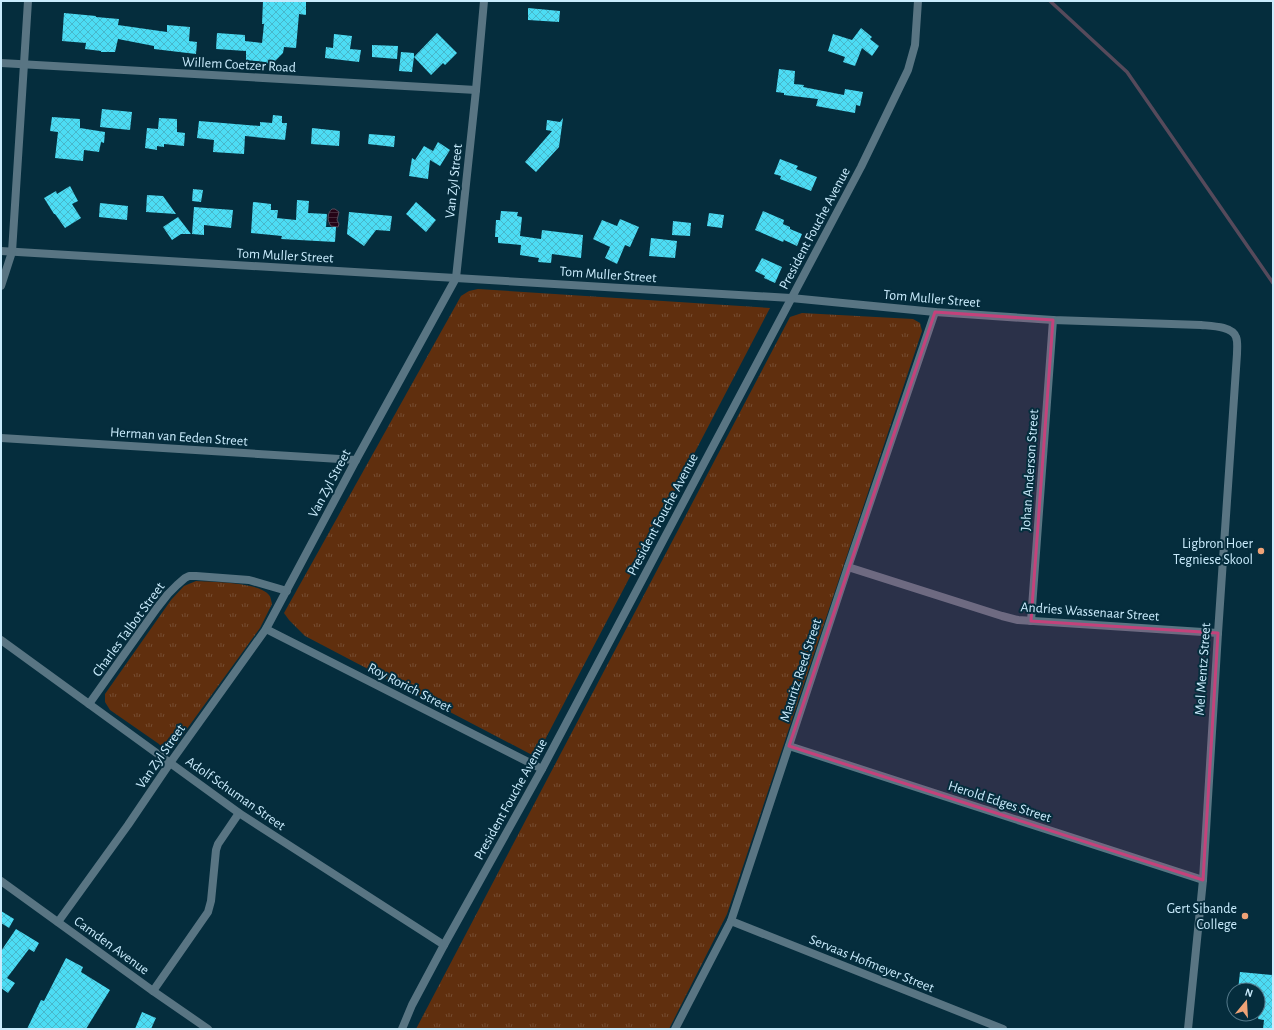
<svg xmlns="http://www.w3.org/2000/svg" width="1274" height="1030" viewBox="0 0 1274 1030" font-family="'Alegreya Sans',sans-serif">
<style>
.grass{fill:url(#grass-tufts)}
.water{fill:url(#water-rules);stroke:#564a5b}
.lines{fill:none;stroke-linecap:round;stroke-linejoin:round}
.stream{stroke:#564a5b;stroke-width:3.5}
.building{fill:url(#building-cross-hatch)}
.street{stroke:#597583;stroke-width:8}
.marked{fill:#c4427b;fill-opacity:0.2;stroke:#c4427b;stroke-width:3;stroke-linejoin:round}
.poi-dot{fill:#efa377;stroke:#052d3d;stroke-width:1.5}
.labels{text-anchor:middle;stroke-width:4;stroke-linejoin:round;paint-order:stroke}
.street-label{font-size:14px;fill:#caecfd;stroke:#052d3d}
.poi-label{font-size:14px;fill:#caecfd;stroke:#052d3d;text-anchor:end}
</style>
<defs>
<pattern id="grass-tufts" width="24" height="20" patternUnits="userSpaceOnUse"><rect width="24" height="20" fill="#602f0e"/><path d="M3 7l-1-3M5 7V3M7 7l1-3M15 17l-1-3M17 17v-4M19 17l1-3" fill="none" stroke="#754d32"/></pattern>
<pattern id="water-rules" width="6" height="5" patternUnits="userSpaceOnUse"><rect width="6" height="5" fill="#250416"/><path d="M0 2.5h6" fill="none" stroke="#432939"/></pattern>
<pattern id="building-cross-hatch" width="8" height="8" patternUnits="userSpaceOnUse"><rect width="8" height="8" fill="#4cdcf4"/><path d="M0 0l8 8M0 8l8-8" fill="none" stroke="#48b7ca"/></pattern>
</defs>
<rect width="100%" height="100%" fill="#052d3d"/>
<!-- grass -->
<g class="grass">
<polygon points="478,289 770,308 536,757 305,636 289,620 284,613 461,296 469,291"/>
<polygon points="802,313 913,319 920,323 922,331 727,914 669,1029 416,1029 790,317"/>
<path d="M 196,581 C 212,582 259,582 269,595 C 271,597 271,601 272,604 L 260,628 L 176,744 L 167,750 L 162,748 L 159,744 L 110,710 L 105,702 L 105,694 L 171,600 L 184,586 Z"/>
</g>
<!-- water -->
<path class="water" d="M 332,209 L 335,209 L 339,212 L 337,220 L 339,224 L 338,227 L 331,226 C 327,221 327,213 332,209 Z"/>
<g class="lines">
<!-- stream -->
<polyline class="stream" points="1050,1 1127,72 1273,283"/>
</g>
<!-- building -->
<g class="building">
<polygon points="263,1 306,2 306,15 299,14 296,48 284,47 283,53 270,66 265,62 246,60 246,51 216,49 217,33 245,35 245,41 262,43 264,24 262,24"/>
<polygon points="528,8 560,11 559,22 528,20"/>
<polygon points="64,13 96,16 96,17 119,19 118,25 167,32 167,25 190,27 189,41 197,42 196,54 154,49 154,46 118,39 115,52 101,52 101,51 85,49 86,43 62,41"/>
<polygon points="861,28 872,37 870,39 879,46 872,56 862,48 855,66 843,62 845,57 828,51 833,34 852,40"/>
<polygon points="437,33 457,53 445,65 443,63 431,75 414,57 412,72 399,71 401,52 414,53 414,57"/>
<polygon points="334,34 352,36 350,49 361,50 359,62 325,58 326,47 333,48"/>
<polygon points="372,45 398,46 397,59 372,57"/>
<polygon points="779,69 795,71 794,84 804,85 803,87 844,95 845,89 863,92 860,106 856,105 855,113 816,106 818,99 784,95 784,93 776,92"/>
<polygon points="102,109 132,112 130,130 100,127"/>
<polygon points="273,115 282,116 282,123 287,123 285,140 245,136 244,154 213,152 214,140 197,138 199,121 260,126 260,122 272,123"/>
<polygon points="52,117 80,119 80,128 105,132 104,143 101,142 99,152 84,150 83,161 55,158 58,132 50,131"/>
<polygon points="159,118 177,119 177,132 185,133 184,146 164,144 164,147 157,146 157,150 145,148 147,128 158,129"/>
<polygon points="563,118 559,147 536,172 525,162 552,131 546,130 547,120 560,122"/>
<polygon points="312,128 340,131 339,146 311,144"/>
<polygon points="369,134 395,136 394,147 368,144"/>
<polygon points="438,142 450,150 440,166 430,160 428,179 409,176 412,158 415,160 424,146 433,151"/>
<polygon points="780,159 798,166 796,169 817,177 811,191 780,179 781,176 774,174"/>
<polygon points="70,186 78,201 72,204 81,218 65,228 55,214 54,214 44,198 56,191 57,194"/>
<polygon points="193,189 203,190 201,202 192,201"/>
<polygon points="147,195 163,196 176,214 146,212"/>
<polygon points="297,200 309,201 308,213 327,214 326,227 336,227 335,242 281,239 282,236 251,233 253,202 271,204 271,210 278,210 277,218 296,220"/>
<polygon points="416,202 436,220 426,232 406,214"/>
<polygon points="100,203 128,206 127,220 99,217"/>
<polygon points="194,207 233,210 231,228 204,225 204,235 192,234"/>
<polygon points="501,211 518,212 517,216 522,217 520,236 541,239 542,230 583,235 581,258 552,254 551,263 538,262 539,258 520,255 521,245 498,243 498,237 495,237 496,220 500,220"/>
<polygon points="763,211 784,220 783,224 790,227 790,229 802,234 797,246 784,240 783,242 755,230"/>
<polygon points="349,212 392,216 390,231 376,230 364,246 347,234"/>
<polygon points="709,213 724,215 722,228 707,226"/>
<polygon points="178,217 191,234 181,234 172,240 163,227"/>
<polygon points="620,219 639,227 630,247 625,245 617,264 605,258 610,247 593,239 602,220 617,226"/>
<polygon points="673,221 691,223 690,236 672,235"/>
<polygon points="651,238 677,241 675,258 649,256"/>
<polygon points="762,258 782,267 775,283 764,278 765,276 755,271"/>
<polygon points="1,911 14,919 9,928 1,923"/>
<polygon points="16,929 39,943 34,952 29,949 7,978 15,983 8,993 1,988 1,951"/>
<polygon points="66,958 83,967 81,972 110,990 86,1029 27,1029 41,1000 44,1001"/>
<polygon points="1240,972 1273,975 1273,1029 1263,1029 1264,1020 1258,1019 1261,993 1258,993 1258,990 1238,990"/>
<polygon points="142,1012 156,1018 151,1029 135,1029"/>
</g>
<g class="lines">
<!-- street -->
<g class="street">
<polyline points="1,63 476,90"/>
<path d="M 1,251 L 791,298 L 935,312 L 1053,320 L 1201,325 C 1211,326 1232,326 1236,337 C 1238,342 1237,348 1237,354 L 1218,633 L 1203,880 L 1188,1029"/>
<polyline points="1,286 12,252 28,1"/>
<polyline points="1,438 356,460"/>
<polyline points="848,567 1002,616 1018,620 1218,633"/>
<polyline points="1031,621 1053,320"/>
<polyline points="266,629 542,769"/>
<polyline points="1,640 239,813 444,945"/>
<polyline points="89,704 157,608 168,594 177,585 185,578 189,576 196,576 249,580 287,591"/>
<polyline points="789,746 1203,880"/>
<polyline points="1,881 153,991 208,1029"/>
<polyline points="731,921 1003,1029"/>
<polyline points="58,922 128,825 170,763 266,629 356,460 456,278 476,90 484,1"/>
<polyline points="153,991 208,912 211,901 216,850 218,844 239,813"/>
<polyline points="402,1029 412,1005 444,945 542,769 861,167 908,70 915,45 918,1"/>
<polyline points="675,1029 731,921 848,567 935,312"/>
</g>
</g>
<!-- marked area -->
<path class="marked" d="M 935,312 L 1053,320 L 1031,621 L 1218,633 L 1203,880 L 789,746 Z"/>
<!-- markers -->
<g class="poi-dot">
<circle cx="1261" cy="551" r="4"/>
<circle cx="1245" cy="916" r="4"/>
</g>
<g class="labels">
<!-- street labels -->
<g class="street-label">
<text transform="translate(239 64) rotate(3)" y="5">Willem Coetzer Road</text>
<text transform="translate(453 181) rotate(-84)" y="5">Van Zyl Street</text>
<text transform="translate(814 228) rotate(-62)" y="5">President Fouche Avenue</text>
<text transform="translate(285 255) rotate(3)" y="5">Tom Muller Street</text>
<text transform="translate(608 274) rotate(4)" y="5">Tom Muller Street</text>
<text transform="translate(932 298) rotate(5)" y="5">Tom Muller Street</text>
<text transform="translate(179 436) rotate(4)" y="5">Herman van Eeden Street</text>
<text transform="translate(1029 470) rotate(-86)" y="5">Johan Anderson Street</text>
<text transform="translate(329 483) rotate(-62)" y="5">Van Zyl Street</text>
<text transform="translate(662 514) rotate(-62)" y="5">President Fouche Avenue</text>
<text transform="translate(1090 611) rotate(4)" y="5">Andries Wassenaar Street</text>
<text transform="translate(128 629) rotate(-54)" y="5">Charles Talbot Street</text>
<text transform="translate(1202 669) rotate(-86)" y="5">Mel Mentz Street</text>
<text transform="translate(800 670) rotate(-72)" y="5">Mauritz Reed Street</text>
<text transform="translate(410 687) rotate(27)" y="5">Roy Rorich Street</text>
<text transform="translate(160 756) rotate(-55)" y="5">Van Zyl Street</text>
<text transform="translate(236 793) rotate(35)" y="5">Adolf Schuman Street</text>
<text transform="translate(510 799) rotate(-61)" y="5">President Fouche Avenue</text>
<text transform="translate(1000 801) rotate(18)" y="5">Herold Edges Street</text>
<text transform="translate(112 945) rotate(36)" y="5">Camden Avenue</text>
<text transform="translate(872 963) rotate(22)" y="5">Servaas Hofmeyer Street</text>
</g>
<!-- poi labels -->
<g class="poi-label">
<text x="1253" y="548">Ligbron Hoer<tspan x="1253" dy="16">Tegniese Skool</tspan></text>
<text x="1237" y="913">Gert Sibande<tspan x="1237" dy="16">College</tspan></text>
</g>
</g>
<!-- border -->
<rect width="1274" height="1030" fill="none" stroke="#caecfd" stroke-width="4"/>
<!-- north arrow -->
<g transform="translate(1246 1002) rotate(18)"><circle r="19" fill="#052d3d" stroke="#54798a"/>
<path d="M0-3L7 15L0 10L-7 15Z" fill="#efa377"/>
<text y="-6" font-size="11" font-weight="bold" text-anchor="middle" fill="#caecfd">N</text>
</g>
</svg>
